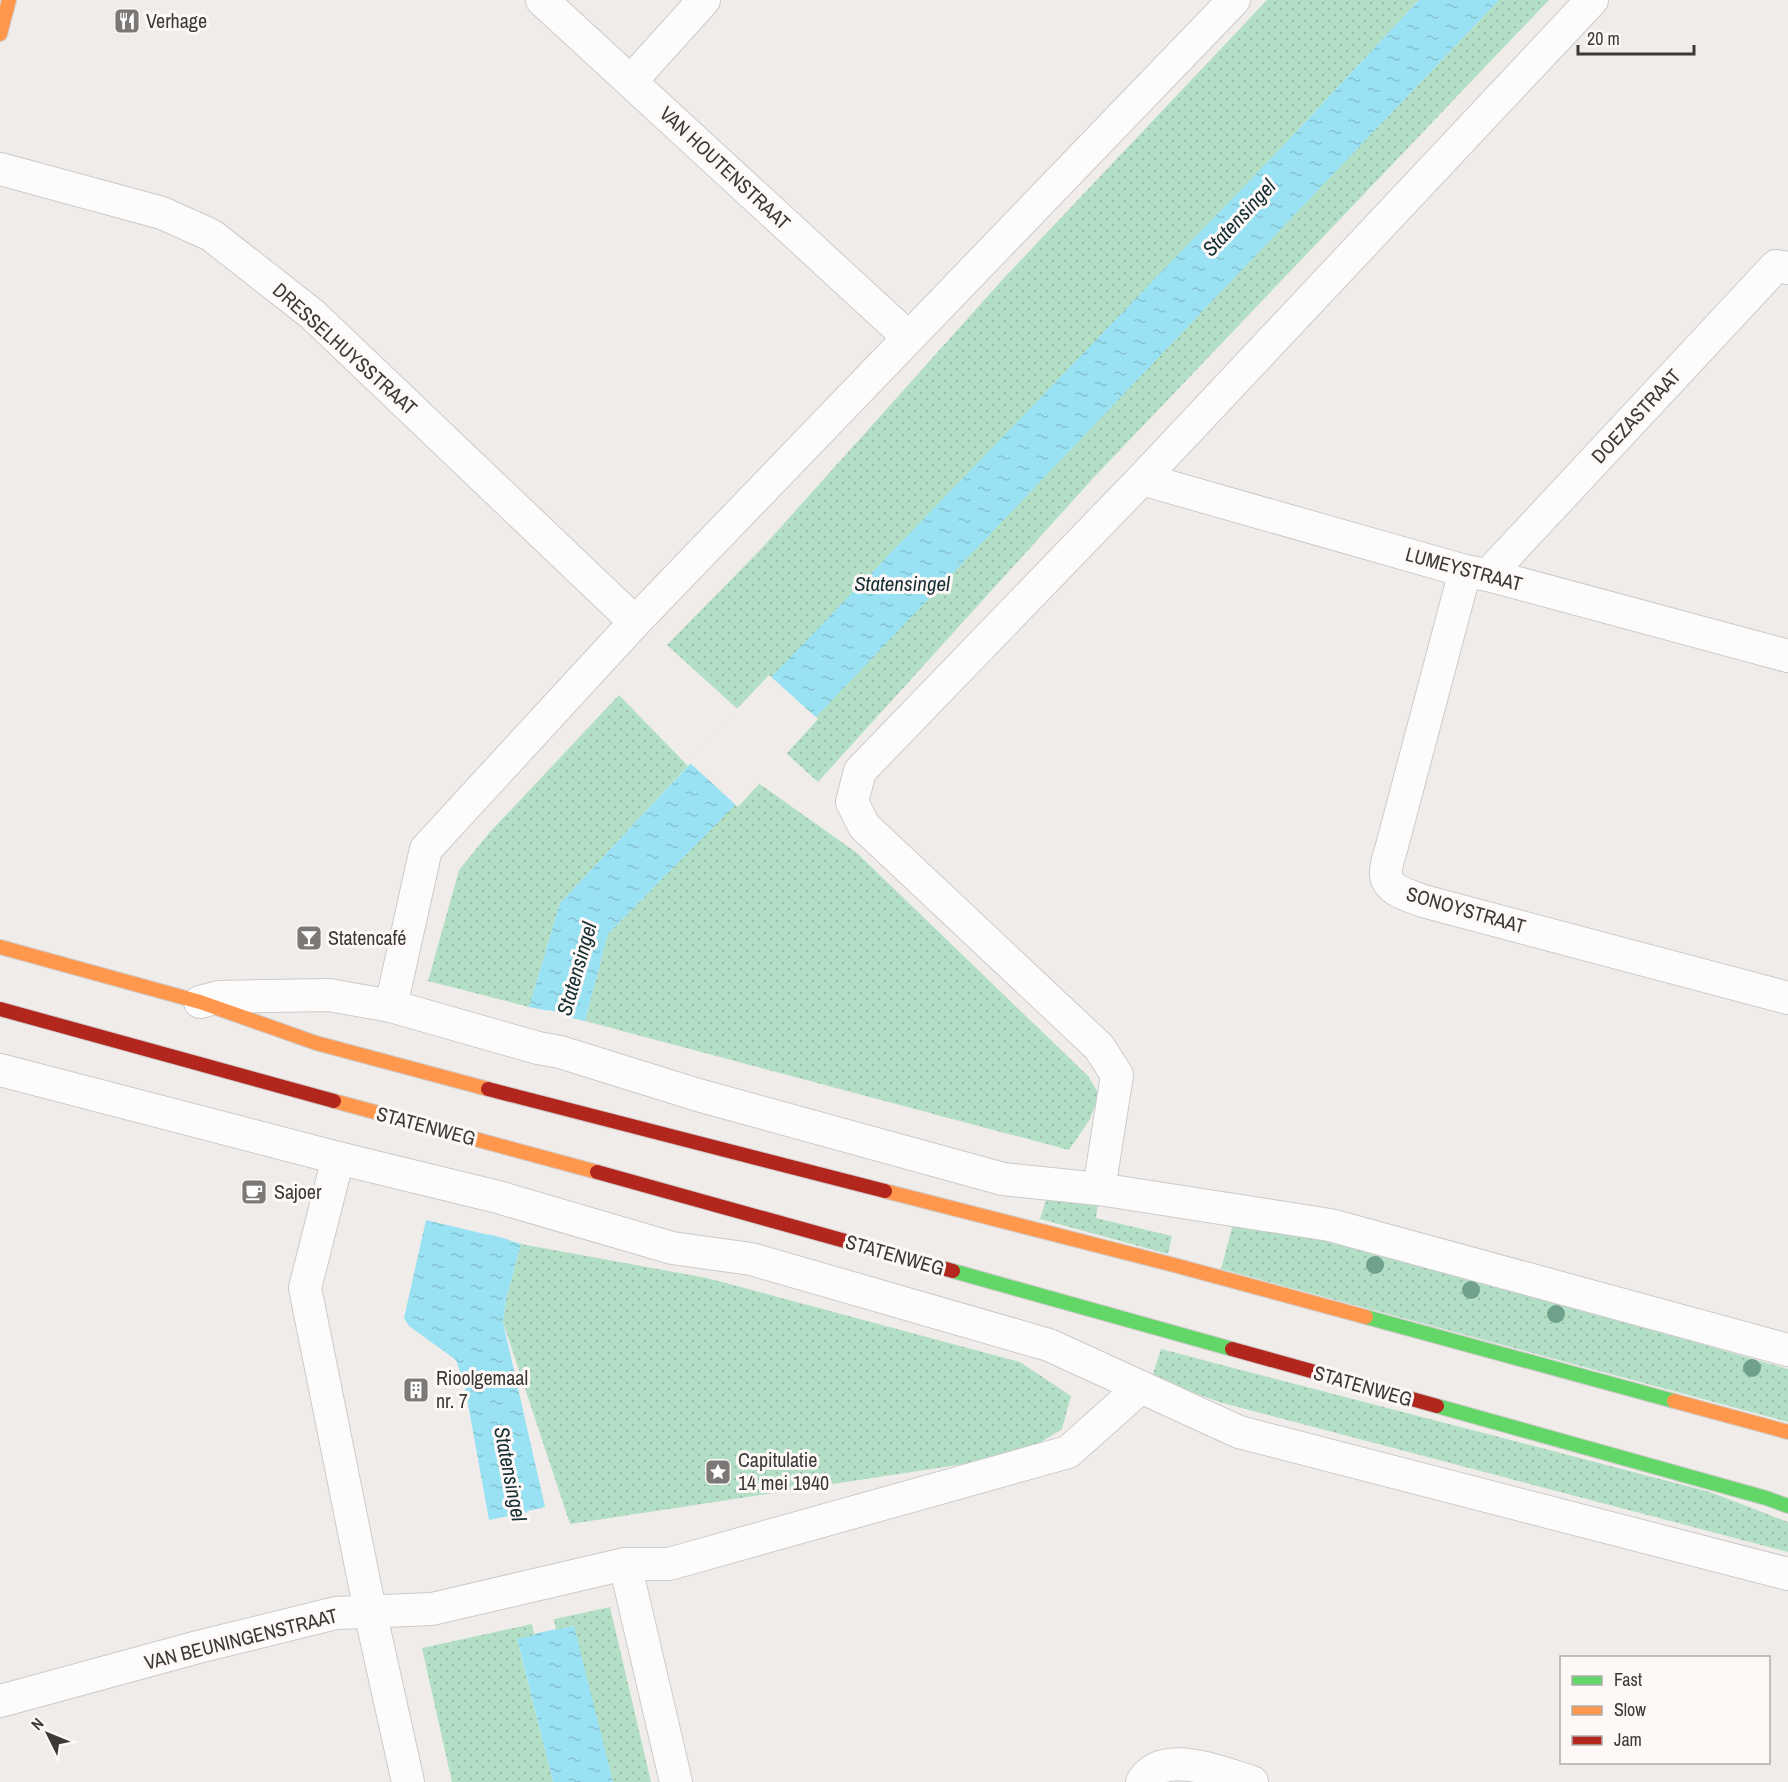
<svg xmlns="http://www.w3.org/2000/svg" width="1788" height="1782" viewBox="0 0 1788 1782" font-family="'Archivo Narrow',sans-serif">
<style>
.grass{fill:url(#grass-dots)}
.water{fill:url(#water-ripples)}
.pier{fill:#f0ecea}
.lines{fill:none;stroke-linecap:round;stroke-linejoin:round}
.street-casing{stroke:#cecac9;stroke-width:34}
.fast-casing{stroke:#cecac9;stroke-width:16}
.slow-casing{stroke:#cecac9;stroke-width:16}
.jam-casing{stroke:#cecac9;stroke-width:16}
.street{stroke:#fdfcfc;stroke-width:32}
.fast{stroke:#63d668;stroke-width:14}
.slow{stroke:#ff974d;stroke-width:14}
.jam{stroke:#b3261e;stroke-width:14}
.tree{fill:#70a18d}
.labels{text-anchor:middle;stroke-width:6;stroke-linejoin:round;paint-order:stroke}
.poi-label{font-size:20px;fill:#3c3938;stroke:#fef9f6;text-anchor:start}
.street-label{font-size:20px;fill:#3c3938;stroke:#fef9f6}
.water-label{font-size:21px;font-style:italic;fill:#152e33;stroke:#fef9f6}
</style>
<defs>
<pattern id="grass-dots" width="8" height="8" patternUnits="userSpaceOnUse" patternTransform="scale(1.5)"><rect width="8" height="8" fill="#b4dfc7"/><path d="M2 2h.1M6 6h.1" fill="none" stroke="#9cc0ac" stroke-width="1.8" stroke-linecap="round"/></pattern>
<pattern id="water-ripples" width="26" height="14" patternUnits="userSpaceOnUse" patternTransform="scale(1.5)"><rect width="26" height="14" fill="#99e2f3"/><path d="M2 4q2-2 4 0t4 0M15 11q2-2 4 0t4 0" fill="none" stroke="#85c3d1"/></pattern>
</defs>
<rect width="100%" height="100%" fill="#f0ecea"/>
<!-- grass -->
<g class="grass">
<polygon points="1267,0 1419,0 1280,149 818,714 1499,0 1549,0 1097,474 818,782 667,645 763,547 1004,278"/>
<polygon points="619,695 688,766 560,903 529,1007 428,981 459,870 490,832"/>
<polygon points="757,782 857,853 1088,1076 1099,1094 1090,1119 1069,1150 585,1021 608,934"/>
<polygon points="1046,1200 1098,1204 1096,1218 1172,1236 1168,1254 1040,1219"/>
<polygon points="1235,1216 1324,1235 1788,1369 1788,1422 1221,1269"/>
<polygon points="521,1244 707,1278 1020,1362 1071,1396 1062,1429 1033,1447 997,1459 570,1524 503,1322 506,1299"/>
<polygon points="1161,1349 1710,1492 1788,1522 1788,1552 1219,1402 1152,1377"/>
<polygon points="610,1607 651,1782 613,1782 573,1626 517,1640 553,1782 452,1782 422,1648"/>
</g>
<!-- water -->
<polygon class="water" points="1419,0 1499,0 818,715 737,803 608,934 585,1021 568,1017 508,1240 521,1244 506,1299 503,1322 545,1507 527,1511 555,1630 574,1626 613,1782 553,1782 517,1639 535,1635 508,1516 489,1520 464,1382 456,1360 409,1326 404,1318 426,1220 489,1235 550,1011 529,1007 560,903 776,672 1280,149"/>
<!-- pier -->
<g class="pier">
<polygon points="769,675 818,719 738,807 688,761"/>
<polygon points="548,1010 570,1015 510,1240 488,1234"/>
<polygon points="529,1512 556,1629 534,1634 507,1517"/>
</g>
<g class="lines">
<defs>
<g id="street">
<polyline points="542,0 908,337"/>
<polyline points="631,81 704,0"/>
<polyline points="0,169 162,213 211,235 312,314 635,622"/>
<polyline points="1142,479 1465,571 1488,575 1788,656"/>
<path d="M 1465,571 L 1392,846 C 1390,854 1385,866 1386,874 C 1387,891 1411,896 1423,901 L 1788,998"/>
<polyline points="1488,575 1776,266 1788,268"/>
<polyline points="200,1002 219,997 329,995 391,1006 538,1048 560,1052 698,1095 1003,1179 1099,1189 1330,1225 1788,1350"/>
<polyline points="391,1006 426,849 635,622 1234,0"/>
<polyline points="0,1070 338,1158 498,1197 672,1248 751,1259 1049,1345 1239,1432 1788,1574"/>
<polyline points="338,1158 305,1288 370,1611 408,1782"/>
<polyline points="1099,1189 1117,1075 1099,1047 864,826 852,802 860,771 1142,479 1592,0"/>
<polyline points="625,1564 676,1782"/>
<polyline points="0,1701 198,1647 336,1613 432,1609 625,1564 669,1564 1068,1452 1141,1387"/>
<path d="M 1142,1782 C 1163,1747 1221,1773 1252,1782"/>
</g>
<g id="fast">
<polyline points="953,1271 1232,1349"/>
<polyline points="1366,1317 1674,1401"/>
<polyline points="1437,1406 1766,1498 1788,1506"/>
</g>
<g id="slow">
<polyline points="0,34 9,0"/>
<polyline points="0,947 200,1002 316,1043 488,1089"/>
<polyline points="334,1101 597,1172"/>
<polyline points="885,1191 1174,1265 1366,1317"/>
<polyline points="1674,1401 1788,1432"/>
</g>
<g id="jam">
<polyline points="0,1009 334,1101"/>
<polyline points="488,1089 885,1191"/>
<polyline points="597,1172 953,1271"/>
<polyline points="1232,1349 1437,1406"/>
</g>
</defs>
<!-- street casing -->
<use href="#street" class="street-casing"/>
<!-- fast casing -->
<use href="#fast" class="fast-casing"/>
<!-- slow casing -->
<use href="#slow" class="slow-casing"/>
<!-- jam casing -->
<use href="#jam" class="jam-casing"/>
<!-- street -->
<use href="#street" class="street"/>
<!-- fast -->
<use href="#fast" class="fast"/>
<!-- slow -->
<use href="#slow" class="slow"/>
<!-- jam -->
<use href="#jam" class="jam"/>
</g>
<!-- trees -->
<g class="tree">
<circle cx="1375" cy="1265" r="9"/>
<circle cx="1471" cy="1290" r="9"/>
<circle cx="1556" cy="1314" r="9"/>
<circle cx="1752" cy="1368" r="9"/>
</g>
<!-- icons -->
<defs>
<symbol id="restaurant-square" viewBox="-11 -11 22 22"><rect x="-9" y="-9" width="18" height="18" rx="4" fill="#7b7876" stroke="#fef9f6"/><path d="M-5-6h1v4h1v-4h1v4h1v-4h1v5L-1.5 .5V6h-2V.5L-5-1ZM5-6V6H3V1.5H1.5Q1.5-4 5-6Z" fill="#fff"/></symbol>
<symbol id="bar-square" viewBox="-11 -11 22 22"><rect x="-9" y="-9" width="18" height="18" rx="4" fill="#7b7876" stroke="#fef9f6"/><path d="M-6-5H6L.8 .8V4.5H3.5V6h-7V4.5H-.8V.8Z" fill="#fff"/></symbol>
<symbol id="cafe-square" viewBox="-11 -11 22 22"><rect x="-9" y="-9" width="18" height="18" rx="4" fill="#7b7876" stroke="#fef9f6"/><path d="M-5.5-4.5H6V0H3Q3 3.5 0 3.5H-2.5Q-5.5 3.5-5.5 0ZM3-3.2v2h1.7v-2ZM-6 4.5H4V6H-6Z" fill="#fff"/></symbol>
<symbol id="building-square" viewBox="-11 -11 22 22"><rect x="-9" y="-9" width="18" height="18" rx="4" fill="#7b7876" stroke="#fef9f6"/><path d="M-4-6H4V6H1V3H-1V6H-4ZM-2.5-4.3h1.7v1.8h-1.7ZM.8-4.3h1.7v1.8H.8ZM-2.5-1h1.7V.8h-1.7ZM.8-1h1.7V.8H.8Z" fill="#fff"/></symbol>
<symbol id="sight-square" viewBox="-11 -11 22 22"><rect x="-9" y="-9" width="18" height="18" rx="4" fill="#7b7876" stroke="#fef9f6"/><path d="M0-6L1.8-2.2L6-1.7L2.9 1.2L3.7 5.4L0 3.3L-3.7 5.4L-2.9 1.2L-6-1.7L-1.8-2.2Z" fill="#fff"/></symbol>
</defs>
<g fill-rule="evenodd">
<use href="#restaurant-square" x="112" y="6" width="30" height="30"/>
<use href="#bar-square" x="294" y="923" width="30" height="30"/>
<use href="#cafe-square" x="239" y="1177" width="30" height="30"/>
<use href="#building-square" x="401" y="1375" width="30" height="30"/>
<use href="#sight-square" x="703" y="1457" width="30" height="30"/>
</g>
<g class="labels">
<!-- poi labels -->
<g class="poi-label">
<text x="146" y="28">Verhage</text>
<text x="328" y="945">Statencafé</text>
<text x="274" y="1199">Sajoer</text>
<text x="436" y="1385">Rioolgemaal<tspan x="436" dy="23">nr. 7</tspan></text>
<text x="738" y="1467">Capitulatie<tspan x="738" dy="23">14 mei 1940</tspan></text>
</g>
<!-- street labels -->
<g class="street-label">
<text transform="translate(725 168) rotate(43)" y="7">VAN HOUTENSTRAAT</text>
<text transform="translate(345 349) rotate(42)" y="7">DRESSELHUYSSTRAAT</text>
<text transform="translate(1636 416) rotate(-47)" y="7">DOEZASTRAAT</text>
<text transform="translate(1464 569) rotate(15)" y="7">LUMEYSTRAAT</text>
<text transform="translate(1466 910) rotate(16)" y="7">SONOYSTRAAT</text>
<text transform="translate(426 1126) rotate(15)" y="7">STATENWEG</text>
<text transform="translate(895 1255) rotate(16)" y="7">STATENWEG</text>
<text transform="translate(1363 1386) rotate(16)" y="7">STATENWEG</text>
<text transform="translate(241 1639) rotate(-14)" y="7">VAN BEUNINGENSTRAAT</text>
</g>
<!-- water labels -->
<g class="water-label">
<text transform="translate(1239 218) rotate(-47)" y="7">Statensingel</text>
<text x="902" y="591">Statensingel</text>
<text transform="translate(577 969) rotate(-74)" y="7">Statensingel</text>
<text transform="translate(510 1474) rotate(79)" y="7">Statensingel</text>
</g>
</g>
<!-- legend -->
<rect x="1560" y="1656" width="210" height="108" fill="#fef9f6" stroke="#b0acaa" stroke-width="1.5"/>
<rect x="1572" y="1676" width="30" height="9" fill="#63d668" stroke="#b0acaa" stroke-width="1.5"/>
<text x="1614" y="1686" font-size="18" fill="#3c3938">Fast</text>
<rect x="1572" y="1706" width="30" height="9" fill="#ff974d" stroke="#b0acaa" stroke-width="1.5"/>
<text x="1614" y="1716" font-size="18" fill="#3c3938">Slow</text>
<rect x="1572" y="1736" width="30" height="9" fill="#b3261e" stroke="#b0acaa" stroke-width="1.5"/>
<text x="1614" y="1746" font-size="18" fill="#3c3938">Jam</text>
<!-- north arrow -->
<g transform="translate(48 1734) rotate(313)" stroke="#fef9f6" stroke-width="4.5" paint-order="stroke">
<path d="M0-4.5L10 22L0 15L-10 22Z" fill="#3c3938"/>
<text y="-9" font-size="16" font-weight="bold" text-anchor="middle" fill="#3c3938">N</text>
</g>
<!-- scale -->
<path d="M1578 45v9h116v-9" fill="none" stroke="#3c3938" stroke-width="3"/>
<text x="1587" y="45" font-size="18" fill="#3c3938" stroke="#fef9f6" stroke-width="4.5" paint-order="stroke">20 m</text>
</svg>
